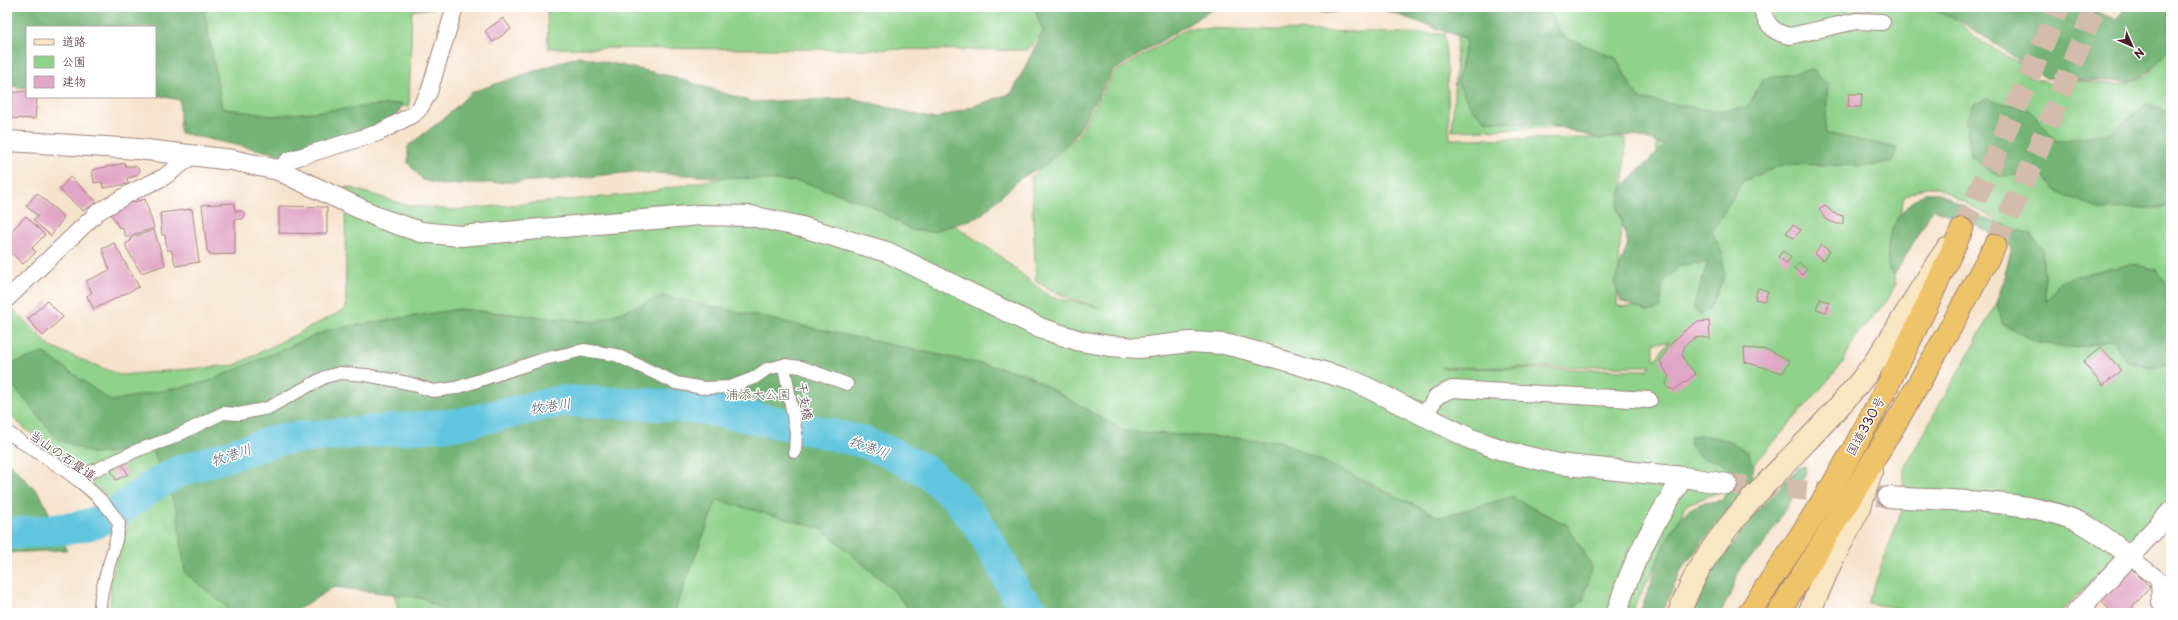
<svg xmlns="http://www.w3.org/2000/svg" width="2178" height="620" viewBox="0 0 2178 620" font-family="'Playpen Sans','Klee One',sans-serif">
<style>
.green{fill:#8fd28a;stroke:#6c785a;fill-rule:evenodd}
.forest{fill:#73b476;stroke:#5e6a50}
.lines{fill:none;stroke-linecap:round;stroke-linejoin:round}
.river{stroke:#60c5de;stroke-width:32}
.building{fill:#e1a6c5}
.tertiary-tunnel{stroke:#d4bcac;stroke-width:20;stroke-dasharray:20 10;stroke-linecap:butt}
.trunk-tunnel{stroke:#d4bcac;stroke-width:22;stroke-dasharray:22 11;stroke-linecap:butt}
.pedestrian-casing{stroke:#a0817c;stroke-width:14}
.minor-casing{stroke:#a0817c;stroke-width:18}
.tertiary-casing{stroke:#a0817c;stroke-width:22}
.secondary-casing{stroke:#a0817c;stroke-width:24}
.trunk-casing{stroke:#a0817c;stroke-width:24}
.pedestrian{stroke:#fff;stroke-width:12}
.minor{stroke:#fff;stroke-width:16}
.tertiary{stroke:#fff;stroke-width:20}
.secondary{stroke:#f9e7c3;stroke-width:22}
.trunk{stroke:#efc469;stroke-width:22}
.labels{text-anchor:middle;stroke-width:3;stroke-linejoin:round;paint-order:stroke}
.park-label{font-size:13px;fill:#625e4c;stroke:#fff}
.street-label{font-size:13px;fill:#4a1f2b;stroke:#fff}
.water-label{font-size:14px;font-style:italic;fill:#52596a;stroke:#fff}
</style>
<rect width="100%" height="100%" fill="#fff"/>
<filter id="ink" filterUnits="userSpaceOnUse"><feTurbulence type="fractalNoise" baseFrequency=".025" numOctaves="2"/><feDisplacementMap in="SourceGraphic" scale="8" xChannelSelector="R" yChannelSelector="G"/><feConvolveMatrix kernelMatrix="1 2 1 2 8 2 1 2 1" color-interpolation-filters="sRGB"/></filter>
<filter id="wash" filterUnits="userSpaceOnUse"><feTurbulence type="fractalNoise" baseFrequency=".012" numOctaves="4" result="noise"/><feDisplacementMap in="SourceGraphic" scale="16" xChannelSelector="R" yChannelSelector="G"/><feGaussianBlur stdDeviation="0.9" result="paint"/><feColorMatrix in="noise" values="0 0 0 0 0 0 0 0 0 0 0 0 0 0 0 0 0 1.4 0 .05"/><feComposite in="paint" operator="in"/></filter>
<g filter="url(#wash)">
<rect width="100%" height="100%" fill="#f6e3cc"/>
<!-- green -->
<g class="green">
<polygon points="202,7 443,7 412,11 409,106 215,124"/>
<polygon points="547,7 1063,7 1028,50 548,48"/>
<path d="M 1459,7 L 1949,7 C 1969,39 1996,51 2029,67 L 2027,75 L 2065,89 L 2071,80 L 2121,85 L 2146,77 L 2160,57 L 2167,7 L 2171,7 L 2171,497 L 2060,613 L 1923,613 L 1868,603 L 1902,510 L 1904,468 L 1998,301 L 2020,233 L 1936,187 L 1925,187 L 1904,197 L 1889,254 L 1896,284 L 1887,301 L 1857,334 L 1842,364 L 1744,476 L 1717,493 L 1687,504 L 1634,607 L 1633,613 L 399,613 L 389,573 L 270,587 L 221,613 L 110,613 L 111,578 L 130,517 L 7,413 L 7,308 L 10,306 L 51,347 L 120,375 L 235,365 L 346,309 L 345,186 L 406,205 L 453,210 L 638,194 L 742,174 L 856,180 L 921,203 L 997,254 L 1050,297 L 1099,307 L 1070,299 L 1036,282 L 1031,177 L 1079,134 L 1114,73 L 1188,28 L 1445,34 L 1450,139 L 1626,138 L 1617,306 L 1658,308 L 1651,282 L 1658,124 L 1452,131 ZM 1669,342 L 1654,361 L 1654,343 ZM 1651,366 L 1648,370 L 1442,368 L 1650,366 Z"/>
</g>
<!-- forest -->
<g class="forest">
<polygon points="7,7 204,7 222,108 271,116 402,103 398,114 381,127 288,156 180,133 180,100 155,95 155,27 27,27 27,88 7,86"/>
<polygon points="1034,7 1216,7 1113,71 1077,133 1049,162 1020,179 979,217 931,232 912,230 870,205 803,182 634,172 554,180 442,185 423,180 408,163 408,146 443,119 472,92 579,56 670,76 752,102 851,98 935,119 1012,93 1043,31"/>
<polygon points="1260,7 1547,7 1562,36 1616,58 1638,98 1714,111 1747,108 1763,79 1813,70 1828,85 1825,133 1897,148 1892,161 1871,166 1785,164 1743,181 1712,231 1722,253 1725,276 1709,310 1699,314 1693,307 1708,262 1680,265 1663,283 1660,308 1648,312 1621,301 1614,283 1628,243 1617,207 1623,186 1665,145 1633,135 1600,139 1549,124 1486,121 1472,109 1457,82 1467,39 1376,7 1327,13"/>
<polygon points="1925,7 2082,7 2116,19 2127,7 2163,7 2167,10 2171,47 2144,76 2127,82 2046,78 1962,22"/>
<polygon points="1987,99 2029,110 2057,141 2110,133 2146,104 2171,113 2171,206 2158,208 2098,209 2054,190 2042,174 1999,176 1971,157 1966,120 1974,104"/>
<path d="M 1924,193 L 1939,193 L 1984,218 L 2032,235 L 2042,249 L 2046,302 L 2060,282 L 2079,275 L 2132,264 L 2157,270 L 2171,290 L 2171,365 L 2149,368 L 2126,361 L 2113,340 L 2076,348 L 2038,343 L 2002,323 L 1997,303 L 2012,247 L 1975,224 L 1933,209 L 1895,274 L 1889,271 C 1883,235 1895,213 1924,193 Z"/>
<polygon points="663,296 1024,373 1124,431 1280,441 1440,517 1511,497 1567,525 1592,566 1583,601 1566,613 912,613 892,589 822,529 717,500 676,607 677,613 446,613 423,598 334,587 292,613 235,613 185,573 177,511 152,448 94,454 57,439 7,378 7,365 44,353 111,401 206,382 331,329 459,309 595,322"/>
<path d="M 1701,435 L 1728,440 L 1748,452 L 1754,466 L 1750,487 L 1729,509 L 1681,570 L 1662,613 L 1640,613 C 1652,584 1666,515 1700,504 C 1707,502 1715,502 1722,500 L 1737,474 L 1723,463 L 1701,458 L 1690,446 L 1691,436 Z"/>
<polygon points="7,461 40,494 67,550 7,553"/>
<polygon points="1805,466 1806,474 1762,548 1741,566 1729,597 1720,613 1693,613 1713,570 1756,512 1798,468"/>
</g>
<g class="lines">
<!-- river -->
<polyline class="river" points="7,534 73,528 94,523 117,512 153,486 177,472 281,439 459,424 561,401 645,404 706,409 781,423 863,442 893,454 927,472 957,498 978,524 1000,561 1017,595 1034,613"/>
</g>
<g id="blocks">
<!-- building -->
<g class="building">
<polygon points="1850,7 1867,7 1865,10 1853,10"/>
<polygon points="503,18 511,29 493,42 485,31"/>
<polygon points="27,91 27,97 37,97 35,119 7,118 7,93"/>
<polygon points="1849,94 1862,94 1861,107 1848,107"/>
<polygon points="125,163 125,166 136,166 140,171 136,176 127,178 128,184 103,188 102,182 94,183 92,170"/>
<polygon points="70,177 97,202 83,211 59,189"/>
<polygon points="37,193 64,217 51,236 33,220 38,216 26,206"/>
<polygon points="145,199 154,228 126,237 122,227 119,228 111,214 127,204"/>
<polygon points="234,203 235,211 242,211 245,214 243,219 235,219 235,254 210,255 207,250 202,205"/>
<polygon points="1825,205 1833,213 1843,216 1843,224 1837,224 1825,219 1819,209"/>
<polygon points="279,206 327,207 327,234 279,233"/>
<polygon points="192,209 199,262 176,266 171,250 167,250 165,235 162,235 160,213"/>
<polygon points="26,216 45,235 32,248 36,252 23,264 7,249 7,235"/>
<polygon points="1793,225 1801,230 1794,238 1786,233"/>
<polygon points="154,230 165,265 141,273 126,247 126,243 131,241 130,238"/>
<polygon points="114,243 139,287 94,309 87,296 92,292 86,281 110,270 102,249"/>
<polygon points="1821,245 1830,251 1823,260 1815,254"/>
<polygon points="1783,251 1791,257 1787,263 1778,257"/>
<polygon points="1799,263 1807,269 1802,275 1794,268"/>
<polygon points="1758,288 1768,291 1765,301 1755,299"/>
<polygon points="1820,299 1829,302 1826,312 1816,309"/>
<polygon points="47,301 63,317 43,336 28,319"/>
<polygon points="1709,321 1710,339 1702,337 1694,338 1685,345 1682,354 1686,363 1696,374 1674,390 1668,388 1666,382 1669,377 1660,361 1671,344 1684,331 1697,322"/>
<polygon points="2101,347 2121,370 2103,386 2083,362"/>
<polygon points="1744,348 1769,350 1790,361 1783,373 1745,362"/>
<polygon points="122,464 128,474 116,480 111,470"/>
<polygon points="2131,568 2150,587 2132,608 2135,613 2113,613 2100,600"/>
<polygon points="2171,578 2171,597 2167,595 2168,584"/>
</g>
</g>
</g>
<g filter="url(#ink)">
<use href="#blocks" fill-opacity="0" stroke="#a0817c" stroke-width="1"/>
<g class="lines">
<!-- tertiary-tunnel -->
<polyline class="tertiary-tunnel" points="1727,484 1888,497"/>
<!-- trunk-tunnel -->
<g class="trunk-tunnel">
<polyline points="1962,229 1995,156 2059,7"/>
<polyline points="1995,245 2031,167 2095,7"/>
</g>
<defs>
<g id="pedestrian">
<polyline points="784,365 796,433 795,452"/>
<path d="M 7,432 C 45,459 94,483 119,523 C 116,553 99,583 100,613"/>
<polyline points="76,479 138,450 170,439 223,413 239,414 268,408 325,377 340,373 366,375 408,383 433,391 456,388 544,359 584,350 616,355 676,383 703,388 730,387 754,378 767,369 784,365 801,367 847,384"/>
</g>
<g id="minor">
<path d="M 1761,7 C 1766,23 1772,33 1790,36 L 1856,21 L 1882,22"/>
<polyline points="278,170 289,160 378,133 414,114 420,108 429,92 455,7"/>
<polyline points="7,299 98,212 132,192 164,177 192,156"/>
<polyline points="1424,416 1437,396 1452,389 1649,400"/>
<polyline points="2129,556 2159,580 2160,603 2171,610"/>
</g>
<g id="tertiary">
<polyline points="7,141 138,149 232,160 278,170 382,219 421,232 460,236 700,215 751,216 802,227 887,252 1040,328 1080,341 1110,346 1139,348 1190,342 1224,344 1253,351 1354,381 1471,439 1508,452 1558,464 1683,477 1727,484"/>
<path d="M 1888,497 C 1945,501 2030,498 2081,523 C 2099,531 2113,544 2129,556"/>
<path d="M 1617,613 C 1630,563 1656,520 1683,477"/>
<polyline points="2076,613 2171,512"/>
</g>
<g id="secondary">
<path d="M 1679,613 C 1685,598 1691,583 1699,569 C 1742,497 1811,444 1863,378 C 1895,337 1917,291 1947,249"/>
<polyline points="1809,613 1831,562 1860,507 1871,472"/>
</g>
<g id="trunk">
<path d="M 1749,613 C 1778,569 1808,526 1835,481 C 1883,400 1923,315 1962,229"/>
<path d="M 1778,613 C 1855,493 1929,372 1995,245"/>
</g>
</defs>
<!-- pedestrian casing -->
<use href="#pedestrian" class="pedestrian-casing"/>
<!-- minor casing -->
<use href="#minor" class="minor-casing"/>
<!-- tertiary casing -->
<use href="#tertiary" class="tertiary-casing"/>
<!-- secondary casing -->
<use href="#secondary" class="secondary-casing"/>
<!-- trunk casing -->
<use href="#trunk" class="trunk-casing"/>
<!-- pedestrian -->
<use href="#pedestrian" class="pedestrian"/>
<!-- minor -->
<use href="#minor" class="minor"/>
<!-- tertiary -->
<use href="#tertiary" class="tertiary"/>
<!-- secondary -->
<use href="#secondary" class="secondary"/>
<!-- trunk -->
<use href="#trunk" class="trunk"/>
</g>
</g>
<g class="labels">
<!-- park labels -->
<g class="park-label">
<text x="758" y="399">浦添大公園</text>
</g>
<!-- street labels -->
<g class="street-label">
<text transform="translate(805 401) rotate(80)" y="5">干支橋</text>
<text transform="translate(1865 426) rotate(-61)" y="5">国道330号</text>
<text transform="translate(63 455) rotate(35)" y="5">当山の石畳道</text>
</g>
<!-- water labels -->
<g class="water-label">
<text transform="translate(550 406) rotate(-8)" y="5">牧港川</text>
<text transform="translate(869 447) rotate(20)" y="5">牧港川</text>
<text transform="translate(231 455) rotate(-18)" y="5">牧港川</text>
</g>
</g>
<!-- margin -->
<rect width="2178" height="620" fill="none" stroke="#fff" stroke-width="24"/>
<!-- legend -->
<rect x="26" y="26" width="130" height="72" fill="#ffffff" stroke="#b7a5aa"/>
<rect x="34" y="39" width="20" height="6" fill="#f9e7c3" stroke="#b7a5aa"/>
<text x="62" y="46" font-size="12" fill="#4a1f2b">道路</text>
<rect x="34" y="56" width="20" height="12" fill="#8fd28a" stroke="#b7a5aa"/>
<text x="62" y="66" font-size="12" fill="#4a1f2b">公園</text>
<rect x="34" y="76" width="20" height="12" fill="#e1a6c5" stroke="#b7a5aa"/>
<text x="62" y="86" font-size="12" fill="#4a1f2b">建物</text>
<!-- north arrow -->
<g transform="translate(2132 46) rotate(135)" stroke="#ffffff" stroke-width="3" paint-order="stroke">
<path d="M0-3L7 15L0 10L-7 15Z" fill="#4a1f2b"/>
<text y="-6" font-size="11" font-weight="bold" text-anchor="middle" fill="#4a1f2b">N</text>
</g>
</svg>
